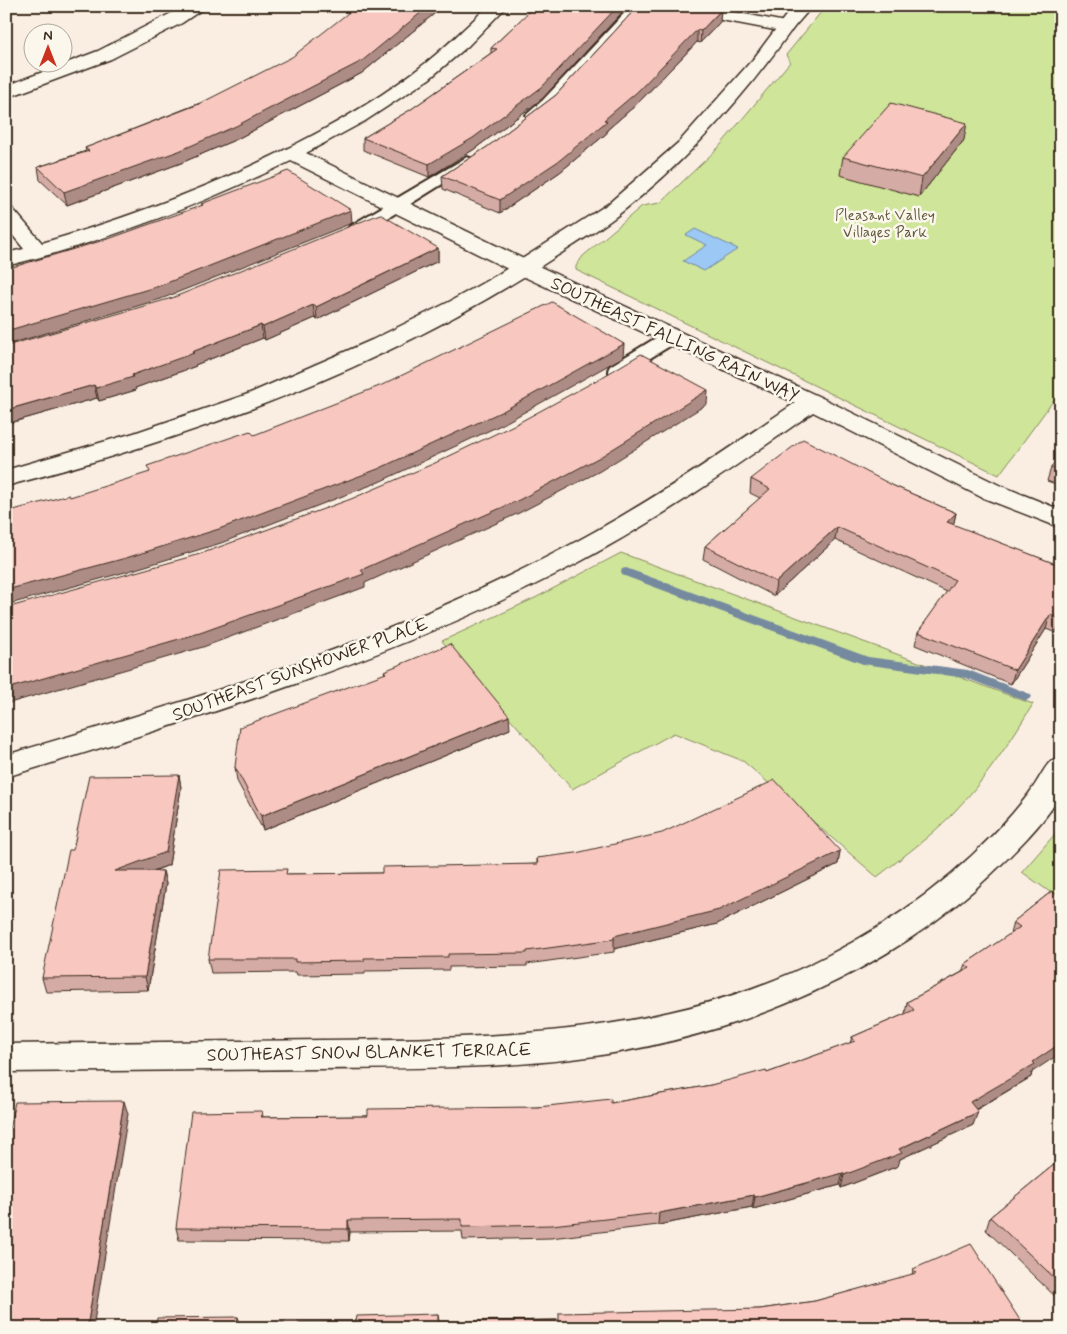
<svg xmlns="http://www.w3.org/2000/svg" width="1067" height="1334" viewBox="0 0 1067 1334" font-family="Mynerve,sans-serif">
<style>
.green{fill:#cfe59a;stroke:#85885c}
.water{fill:#9bc8f5;stroke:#75899f}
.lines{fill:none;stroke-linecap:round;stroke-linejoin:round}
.stream{fill:#75899f;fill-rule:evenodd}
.service-casing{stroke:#3b2a1e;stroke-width:4}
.minor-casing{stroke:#3b2a1e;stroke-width:3}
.tertiary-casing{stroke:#3b2a1e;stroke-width:3}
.service{fill:#fbf7ec;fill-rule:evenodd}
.minor{fill:#fbf7ec;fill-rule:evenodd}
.tertiary{fill:#fbf7ec;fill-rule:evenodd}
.wall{fill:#d5aca5;stroke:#3b2a1e}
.shaded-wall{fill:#ae8c86;stroke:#3b2a1e}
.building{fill:#f8c8c0;stroke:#3b2a1e}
.labels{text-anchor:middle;stroke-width:5;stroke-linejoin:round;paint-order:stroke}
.far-park-label{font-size:15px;fill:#60593d;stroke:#fbf7ec}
.street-label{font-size:18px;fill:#3b2a1e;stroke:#fbf7ec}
</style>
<rect width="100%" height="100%" fill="#faeee3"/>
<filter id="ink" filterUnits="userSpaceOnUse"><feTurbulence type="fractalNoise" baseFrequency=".02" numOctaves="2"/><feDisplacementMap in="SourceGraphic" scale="10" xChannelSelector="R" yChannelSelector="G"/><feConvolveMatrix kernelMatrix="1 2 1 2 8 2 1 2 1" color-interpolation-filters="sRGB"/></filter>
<g filter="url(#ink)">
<!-- green -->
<g class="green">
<polygon points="826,6 1061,6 1061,390 999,475 576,270 576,266 583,256 642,206 660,203 718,148 790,62 786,55"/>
<path d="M 621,553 L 1033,704 C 1010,742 987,777 956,810 C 933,835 904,856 877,877 L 743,761 L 674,733 L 572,789 L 442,641 L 535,598 Z"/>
<polygon points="1061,827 1061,900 1022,872"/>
</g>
<!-- water -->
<polygon class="water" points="695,229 738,249 704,271 683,261 707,245 686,235"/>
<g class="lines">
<!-- stream -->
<polygon class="stream" points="626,568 868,657 968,670 1030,694 1032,697 1026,701 966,678 863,664 622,575 621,572 622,569"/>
<defs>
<g id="service">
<polygon points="631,6 646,6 555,106 540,118 528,118 526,115 543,100"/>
<polygon points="467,157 473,159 475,162 473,165 362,234 350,234 347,230 350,226"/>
<polygon points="671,331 678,333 680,337 678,341 624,374 610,374 608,370 610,366 664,333"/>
</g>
<g id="minor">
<polygon points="185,6 207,6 182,23 111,59 6,98 6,86 98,51"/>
<path d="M 488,6 L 507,6 L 468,46 L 429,79 L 365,121 L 306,153 L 532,263 L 820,397 L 999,485 L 1061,510 L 1061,528 L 981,497 L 813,412 C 733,468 652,525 564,570 C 387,661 196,719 6,777 L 6,755 C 190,701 375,645 547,557 C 634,513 715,458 795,403 L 516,273 L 291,161 C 200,205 104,242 6,266 L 6,253 L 24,249 L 6,227 L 6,207 L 13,209 L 42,243 C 168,206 312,149 418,69 C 443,50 465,28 488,6 Z"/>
<polygon points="665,6 703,6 785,22 791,23 794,27 791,31 785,32 674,11 668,10"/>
<path d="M 1061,758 C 1061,768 1064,784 1060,793 C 1052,818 995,871 974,890 C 864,985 716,1042 572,1059 C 488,1069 403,1068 319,1069 C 215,1070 110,1071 6,1072 L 6,1044 C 112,1043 217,1041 322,1040 C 494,1038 671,1037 827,956 C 896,921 962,872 1013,813 C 1020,804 1028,796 1034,786 C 1039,779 1044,768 1050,762 C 1052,761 1059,759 1061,758 Z"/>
</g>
<path id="tertiary" d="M 793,6 L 812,6 C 805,15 797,23 790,32 C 742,99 688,160 623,211 C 602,228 578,242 555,257 C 389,366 198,436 6,486 L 6,470 L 134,433 L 248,394 L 372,340 L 449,302 L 497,275 L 608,204 L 679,142 L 754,58 Z"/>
</defs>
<!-- service casing -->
<use href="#service" class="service-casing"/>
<!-- minor casing -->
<use href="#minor" class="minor-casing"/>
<!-- tertiary casing -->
<use href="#tertiary" class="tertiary-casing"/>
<!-- service -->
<use href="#service" class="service"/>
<!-- minor -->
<use href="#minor" class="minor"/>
<!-- tertiary -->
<use href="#tertiary" class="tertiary"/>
</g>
<!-- wall -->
<g class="wall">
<polygon points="535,6 628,6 542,99 473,150 429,177 363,150 363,138 410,110 491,53 491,48"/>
<polygon points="638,6 720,22 700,43 697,42 637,104 607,130 607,133 560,172 500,213 443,189 442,176 487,147 556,95"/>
<polygon points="714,6 734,6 731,10"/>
<polygon points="440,9 362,73 237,139 181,163 67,205 40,180 38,167 86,151 85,148"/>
<polygon points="964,140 919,197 840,175 843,157"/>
<polygon points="438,248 438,261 317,320 315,318 265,340 263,338 195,365 196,366 135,388 136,390 99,401 97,398 6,424 6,346"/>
<polygon points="1061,453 1061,486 1047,481 1051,468"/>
<polygon points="751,479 894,486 956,513 953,525 1061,566 1061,626 1056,633 1046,629 1011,684 915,645 918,632 947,592 835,540 774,596 703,559 705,546 760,498 750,493"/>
<polygon points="384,671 510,729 263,830 237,781 235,767 385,674"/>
<polygon points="179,775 181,788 169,865 154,871 163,871 166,884 148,990 46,992 42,978"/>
<polygon points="840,851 838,864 717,924 614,949 614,952 527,964 527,966 449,967 449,970 365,971 365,974 297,975 296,972 211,973 208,959 288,874 382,873 537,864 537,858"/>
<polygon points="1052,891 1032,1072 1031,1077 976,1110 973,1125 900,1159 898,1166 841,1188 840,1185 753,1209 752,1207 658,1225 551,1238 463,1240 462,1231 350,1232 349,1241 179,1240 176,1228 262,1111 263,1117 368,1116 538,1107 611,1103 711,1085 767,1073 850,1043 852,1037 905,1014 907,1002 962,972 965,964 1010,934 1013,922"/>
<polygon points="1061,1159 1061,1302 986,1230 990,1217"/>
<polygon points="913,1269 1025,1328 156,1328 238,1317 240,1323 356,1322 438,1314 439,1322 559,1320 760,1309 815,1301 912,1275"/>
</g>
<!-- shaded-wall -->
<g class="shaded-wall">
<polygon points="429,6 440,6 440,9 362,73 237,139 181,163 67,205 64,192"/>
<polygon points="618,6 628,6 542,99 473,150 429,177 429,164"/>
<polygon points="721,10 720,22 700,43 701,31"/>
<polygon points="697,30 697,42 637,104 607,130 607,133 560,172 500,213 500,200 604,120"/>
<polygon points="967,123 964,140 919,197 922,178"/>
<polygon points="351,210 352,223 161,299 6,345 6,331"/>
<polygon points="438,248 438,261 317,320 316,307"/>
<polygon points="313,305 315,318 265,340 263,327"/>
<polygon points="261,325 263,338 195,365 196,366 135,388 136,390 99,401 96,388 132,375"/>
<polygon points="624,344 623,357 503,424 379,482 221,543 129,571 6,605 6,590"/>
<polygon points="94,385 97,398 6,424 6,410"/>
<polygon points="708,390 707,404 600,471 519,513 365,583 365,587 203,647 6,704 6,689 361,570"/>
<polygon points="956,513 953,527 947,522"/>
<polygon points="837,527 835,540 774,596 776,582"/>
<polygon points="1050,615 1046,629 1011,684 1015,670"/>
<polygon points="1061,619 1061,626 1056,633 1060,619"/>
<polygon points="509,716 510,729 263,830 261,816"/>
<polygon points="179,775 181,788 169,865 118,884 115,871"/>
<polygon points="840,851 838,864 717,924 614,949 614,936"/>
<polygon points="163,871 166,884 148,990 145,977"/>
<polygon points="1061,1043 1061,1053 1032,1072 1031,1077 966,1115 970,1102"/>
<polygon points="124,1101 128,1114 93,1328 87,1328"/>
<polygon points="978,1112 973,1125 900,1159 898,1166 841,1188 844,1175"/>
<polygon points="843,1173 840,1185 753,1209 755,1197"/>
<polygon points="754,1195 752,1207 658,1225 659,1213"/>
<polygon points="348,1220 350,1232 349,1241 348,1229"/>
</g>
<!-- building -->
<g class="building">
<polygon points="357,6 429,6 362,61 236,126 179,151 64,192 38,167 89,151 85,148 199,104 292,57"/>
<polygon points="535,6 618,6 542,87 473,138 429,164 363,138 410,110 497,49 491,48"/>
<polygon points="638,6 701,6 721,10 701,31 697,30 637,92 604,120 607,121 560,160 500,200 442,176 487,147 556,95"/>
<polygon points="891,103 967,123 922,178 843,157"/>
<polygon points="288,171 351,210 159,286 6,331 6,269 111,238 203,205 201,204"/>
<polygon points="380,214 438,248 316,307 313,305 263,327 261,325 192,352 194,353 132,375 133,377 96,388 94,385 6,410 6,346 172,298"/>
<polygon points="552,302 624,344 503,411 378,469 219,529 126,558 6,590 6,512 69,495 70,497 150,472 147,466 250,431 254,435 382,385"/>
<polygon points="641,354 708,390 600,457 519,500 361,570 364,574 200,633 6,689 6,608 200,554 351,499 435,463 518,423 599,379"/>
<polygon points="803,439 894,486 956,513 947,522 1061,566 1060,619 1050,615 1015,670 918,632 955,580 837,527 776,582 705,546 770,489 751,479"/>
<polygon points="1061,453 1061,471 1051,468"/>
<polygon points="450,644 509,716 261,816 235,767 240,727 386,673 384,671"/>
<polygon points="179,775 166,852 115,871 163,871 145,977 42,978 69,850 73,850 89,776"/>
<polygon points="775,780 840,851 719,910 614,936 614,939 527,951 527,953 448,954 448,957 364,958 364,961 295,962 295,959 208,959 221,870 287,869 286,874 382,873 382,867 538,864 537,858 576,853 662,833"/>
<polygon points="1052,891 1061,898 1061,1043 1033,1062 1035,1064 970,1102 978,1112 899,1149 902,1153 844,1175 843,1173 755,1197 754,1195 659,1213 552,1225 462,1227 462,1219 348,1220 348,1229 176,1228 191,1112 262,1111 261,1117 368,1116 368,1109 538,1107 611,1099 611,1103 711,1085 766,1070 767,1073 855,1041 852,1037 914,1010 907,1002 970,968 965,964 1020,927 1013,922"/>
<polygon points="124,1101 87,1328 6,1328 6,1143 15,1102"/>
<polygon points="1061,1159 1061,1284 990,1217"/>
<polygon points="971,1244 1025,1328 156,1328 157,1318 238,1317 237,1323 356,1322 357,1316 438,1314 438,1322 559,1320 559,1313 760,1309 815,1301 916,1273 913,1269"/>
</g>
</g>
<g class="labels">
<!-- far-park labels -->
<g class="far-park-label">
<text x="885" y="220">Pleasant Valley<tspan x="885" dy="17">Villages Park</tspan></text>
</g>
<!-- street labels -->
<g class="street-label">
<text transform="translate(675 339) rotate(25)" y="6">SOUTHEAST FALLING RAIN WAY</text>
<text transform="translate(300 669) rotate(-20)" y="6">SOUTHEAST SUNSHOWER PLACE</text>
<text transform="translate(369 1052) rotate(-1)" y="6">SOUTHEAST SNOW BLANKET TERRACE</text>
</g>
</g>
<!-- margin -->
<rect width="1067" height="1334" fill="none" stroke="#fbf7ec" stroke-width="25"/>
<rect x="12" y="12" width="1042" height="1309" fill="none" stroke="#3b2a1e" stroke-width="2" filter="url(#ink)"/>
<!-- north arrow -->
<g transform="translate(48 48)"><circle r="24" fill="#fbf7ec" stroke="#aea59a"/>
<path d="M0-4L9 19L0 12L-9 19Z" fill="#c8321e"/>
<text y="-8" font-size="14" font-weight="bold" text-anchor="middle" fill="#3b2a1e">N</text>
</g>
</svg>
